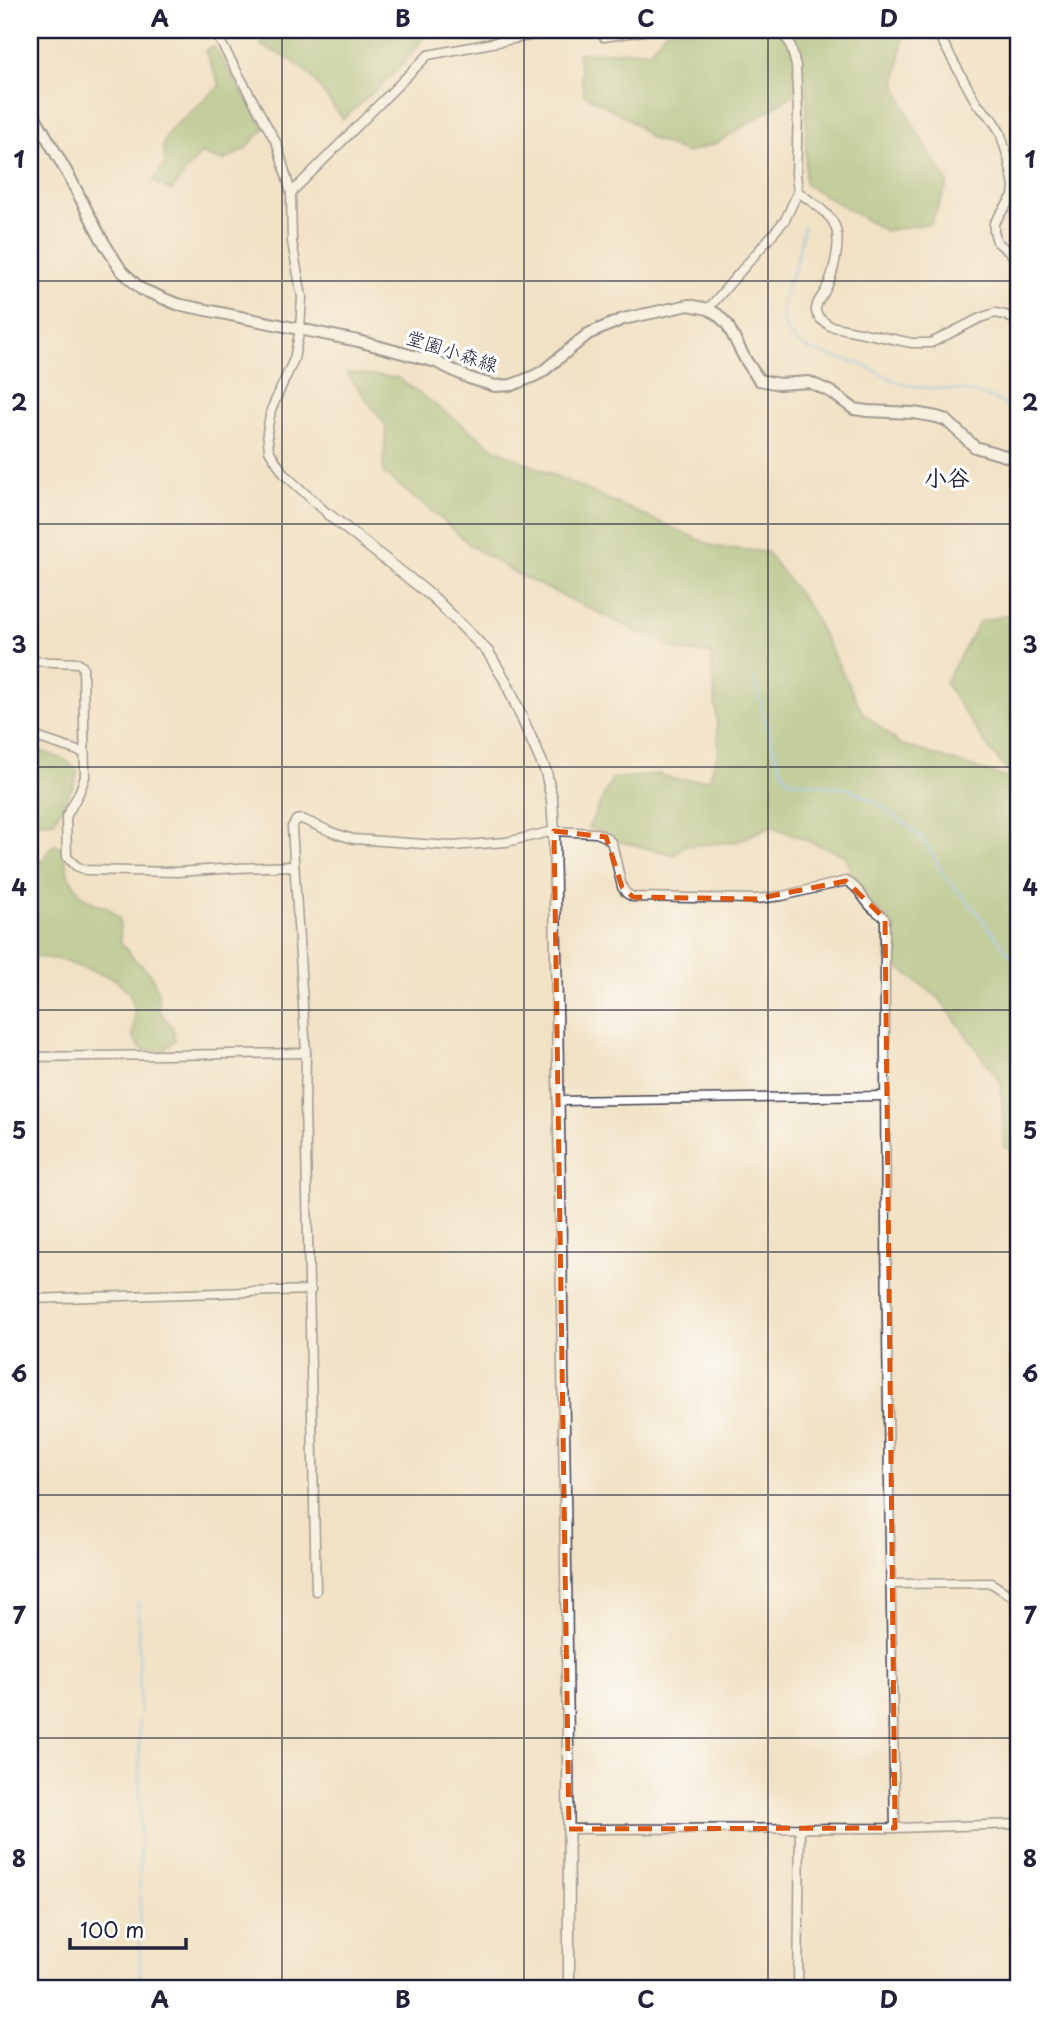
<svg xmlns="http://www.w3.org/2000/svg" width="1049" height="2019" viewBox="0 0 1049 2019" font-family="'Playpen Sans','Klee One',sans-serif">
<style>
.forest{fill:#8db66c;stroke:#586c54;stroke-width:2}
.lines{fill:none;stroke-linecap:round;stroke-linejoin:round}
.stream{stroke:#75b9eb;stroke-width:2.5}
.minor-casing{stroke:#413f50;stroke-width:11}
.tertiary-casing{stroke:#413f50;stroke-width:13}
.secondary-casing{stroke:#413f50;stroke-width:14}
.minor{stroke:#fff;stroke-width:8}
.tertiary{stroke:#fff;stroke-width:10}
.secondary{stroke:#fff;stroke-width:10}
.marked{fill:none;stroke:#de560e;stroke-width:5;stroke-dasharray:14 9;stroke-linejoin:round}
.grid{fill:none;stroke:#22223b;stroke-width:2;stroke-opacity:0.55}
.labels{text-anchor:middle;stroke-width:6;stroke-linejoin:round;paint-order:stroke}
.street-label{font-size:19px;fill:#22223b;stroke:#fff}
.quarter-label{font-size:23px;font-weight:bold;fill:#22223b;stroke:#fff}
.neatline{fill:none;stroke:#22223b;stroke-width:2.5}
.grid-label{font-size:23px;text-anchor:middle;font-weight:bold;fill:#22223b}
</style>
<rect width="100%" height="100%" fill="#fff"/>
<filter id="ink" filterUnits="userSpaceOnUse"><feTurbulence type="fractalNoise" baseFrequency=".0143" numOctaves="2"/><feDisplacementMap in="SourceGraphic" scale="14" xChannelSelector="R" yChannelSelector="G"/><feConvolveMatrix kernelMatrix="1 2 1 2 8 2 1 2 1" color-interpolation-filters="sRGB"/></filter>
<filter id="wash" filterUnits="userSpaceOnUse"><feTurbulence type="fractalNoise" baseFrequency=".00686" numOctaves="4" result="noise"/><feDisplacementMap in="SourceGraphic" scale="28" xChannelSelector="R" yChannelSelector="G"/><feGaussianBlur stdDeviation="1.57" result="paint"/><feColorMatrix in="noise" values="0 0 0 0 0 0 0 0 0 0 0 0 0 0 0 0 0 1.4 0 .05"/><feComposite in="paint" operator="in"/></filter>
<g filter="url(#wash)">
<rect width="100%" height="100%" fill="#f1e2c5"/>
<!-- forest -->
<g class="forest">
<path d="M 263,30 L 427,30 C 416,58 366,98 343,119 L 310,75 L 290,59 L 261,46 Z"/>
<polygon points="666,30 904,30 896,84 911,122 948,183 931,223 885,231 805,184 807,86 717,143 687,153 650,138 629,119 584,94 578,53 651,50"/>
<polygon points="213,46 265,128 244,150 223,161 201,153 171,191 154,181 165,164 163,145 170,130 220,86 205,50"/>
<polygon points="347,373 398,378 497,450 715,547 767,552 810,609 863,713 900,744 1016,781 984,742 945,683 979,622 1016,613 1019,625 1019,1151 1004,1147 1001,1082 939,998 887,959 889,918 875,908 855,882 844,855 771,826 736,842 683,846 675,855 613,840 600,831 588,828 612,779 658,774 677,780 709,779 719,749 711,653 679,651 517,574 471,546 443,520 383,473 386,426"/>
<polygon points="30,747 66,760 78,772 73,786 53,823 30,822"/>
<polygon points="54,845 63,848 69,877 83,897 98,905 107,907 119,918 121,943 133,958 151,974 158,992 159,1011 173,1028 175,1040 163,1051 141,1049 133,1037 135,1011 129,992 115,979 57,959 30,957 30,862 43,861 49,850"/>
</g>
<g class="lines">
<!-- stream -->
<g class="stream">
<path d="M 804,227 C 801,239 799,252 796,264 C 791,279 782,293 782,310 C 781,351 828,355 857,363 C 875,369 892,382 911,386 C 932,389 954,388 975,393 C 991,396 1005,404 1019,411"/>
<path d="M 754,679 C 762,706 773,759 788,780 L 849,789 L 872,800 L 900,820 L 921,837 L 934,856 L 942,873 L 975,910 L 1019,966"/>
<polyline points="138,1602 140,1713"/>
<polyline points="139,1720 140,1837"/>
<polyline points="140,1845 140,1989"/>
</g>
</g>
</g>
<g filter="url(#ink)">
<g class="lines">
<defs>
<g id="minor">
<polyline points="214,30 277,144 291,193 292,242 302,297 300,329 294,359 271,410 267,432 269,450 284,474 328,514"/>
<polyline points="601,30 604,37 649,30"/>
<polyline points="936,30 977,104 992,119 1000,132 1008,158 1014,186 1013,196 994,223 994,231 997,242 1019,260"/>
<path d="M 798,192 C 809,200 830,213 835,226 C 842,243 833,276 825,291 C 822,297 815,303 816,311 C 817,318 824,322 830,326 L 912,343 L 931,343 L 980,318 L 995,313 L 1005,315 L 1019,322"/>
<polyline points="291,193 428,55 561,30"/>
<polyline points="708,309 785,220 798,192 796,174 798,113 796,66 790,43 778,30"/>
<polyline points="30,661 78,663 83,667 85,777 79,793 66,817 67,857 76,866 86,870 177,872 236,868 294,866"/>
<polyline points="30,735 84,753"/>
<polyline points="30,1057 306,1053"/>
<polyline points="558,1101 884,1096"/>
<polyline points="30,1299 311,1290"/>
<polyline points="890,1584 991,1583 1019,1601"/>
<path d="M 316,1591 L 305,1105 L 306,1053 L 292,827 L 296,820 L 302,819 L 334,833 L 353,839 L 452,846 L 506,842 L 554,831 L 596,833 L 606,837 L 612,843 L 622,887 L 626,893 L 633,897 L 756,899 L 782,896 L 846,881 C 858,886 862,898 871,907 C 876,912 881,914 885,919 C 884,1222 889,1525 895,1828"/>
<polyline points="569,1829 895,1828 1019,1824"/>
<polyline points="798,1989 800,1829"/>
</g>
<path id="tertiary" d="M 328,514 L 434,598 L 488,652 L 506,682 L 546,772 L 552,799 L 554,831 C 560,1217 569,1603 569,1989"/>
<polyline id="secondary" points="30,108 70,178 101,238 121,270 141,289 177,304 358,341 436,362 469,378 495,386 512,385 532,377 542,372 588,334 623,319 689,305 708,309 717,314 727,324 745,359 759,380 779,384 809,382 831,392 854,409 867,411 914,413 937,417 946,420 975,447 1019,460"/>
</defs>
<!-- minor casing -->
<use href="#minor" class="minor-casing"/>
<!-- tertiary casing -->
<use href="#tertiary" class="tertiary-casing"/>
<!-- secondary casing -->
<use href="#secondary" class="secondary-casing"/>
<!-- minor -->
<use href="#minor" class="minor"/>
<!-- tertiary -->
<use href="#tertiary" class="tertiary"/>
<!-- secondary -->
<use href="#secondary" class="secondary"/>
</g>
</g>
<!-- marked area -->
<path d="M0 0H1049V2019H0ZM 554,831 L 606,837 L 622,887 L 633,897 L 756,899 L 846,881 L 885,919 L 895,1828 L 569,1829 Z" fill="#f1e2c5" fill-opacity=".55" fill-rule="evenodd"/>
<path class="marked" d="M 554,831 L 606,837 L 622,887 L 633,897 L 756,899 L 846,881 L 885,919 L 895,1828 L 569,1829 Z"/>
<!-- grid -->
<path class="grid" d="M 282,30 L 282,1989M 524,30 L 524,1989M 768,30 L 768,1989M 30,281 L 1019,281M 30,524 L 1019,524M 30,767 L 1019,767M 30,1010 L 1019,1010M 30,1252 L 1019,1252M 30,1495 L 1019,1495M 30,1738 L 1019,1738"/>
<g class="labels">
<!-- street labels -->
<g class="street-label">
<text transform="translate(452 351) rotate(18)" y="7">堂園小森線</text>
</g>
<!-- quarter labels -->
<g class="quarter-label">
<text x="947" y="486">小谷</text>
</g>
</g>
<!-- margin -->
<rect width="1049" height="2019" fill="none" stroke="#fff" stroke-width="77"/>
<!-- scale -->
<path d="M70 1938v10h116v-10" fill="none" stroke="#22223b" stroke-width="3.5"/>
<text x="80" y="1938" font-size="21" fill="#22223b" stroke="#ffffff" stroke-width="5" paint-order="stroke">100 m</text>
<rect x="38" y="38" width="972" height="1942" class="neatline"/>
<g class="grid-label">
<text x="160" y="27">A</text>
<text x="403" y="27">B</text>
<text x="646" y="27">C</text>
<text x="889" y="27">D</text>
<text x="19" y="168">1</text>
<text x="1030" y="168">1</text>
<text x="19" y="411">2</text>
<text x="1030" y="411">2</text>
<text x="19" y="653">3</text>
<text x="1030" y="653">3</text>
<text x="19" y="896">4</text>
<text x="1030" y="896">4</text>
<text x="19" y="1139">5</text>
<text x="1030" y="1139">5</text>
<text x="19" y="1382">6</text>
<text x="1030" y="1382">6</text>
<text x="19" y="1624">7</text>
<text x="1030" y="1624">7</text>
<text x="19" y="1867">8</text>
<text x="1030" y="1867">8</text>
<text x="160" y="2008">A</text>
<text x="403" y="2008">B</text>
<text x="646" y="2008">C</text>
<text x="889" y="2008">D</text>
</g>
</svg>
